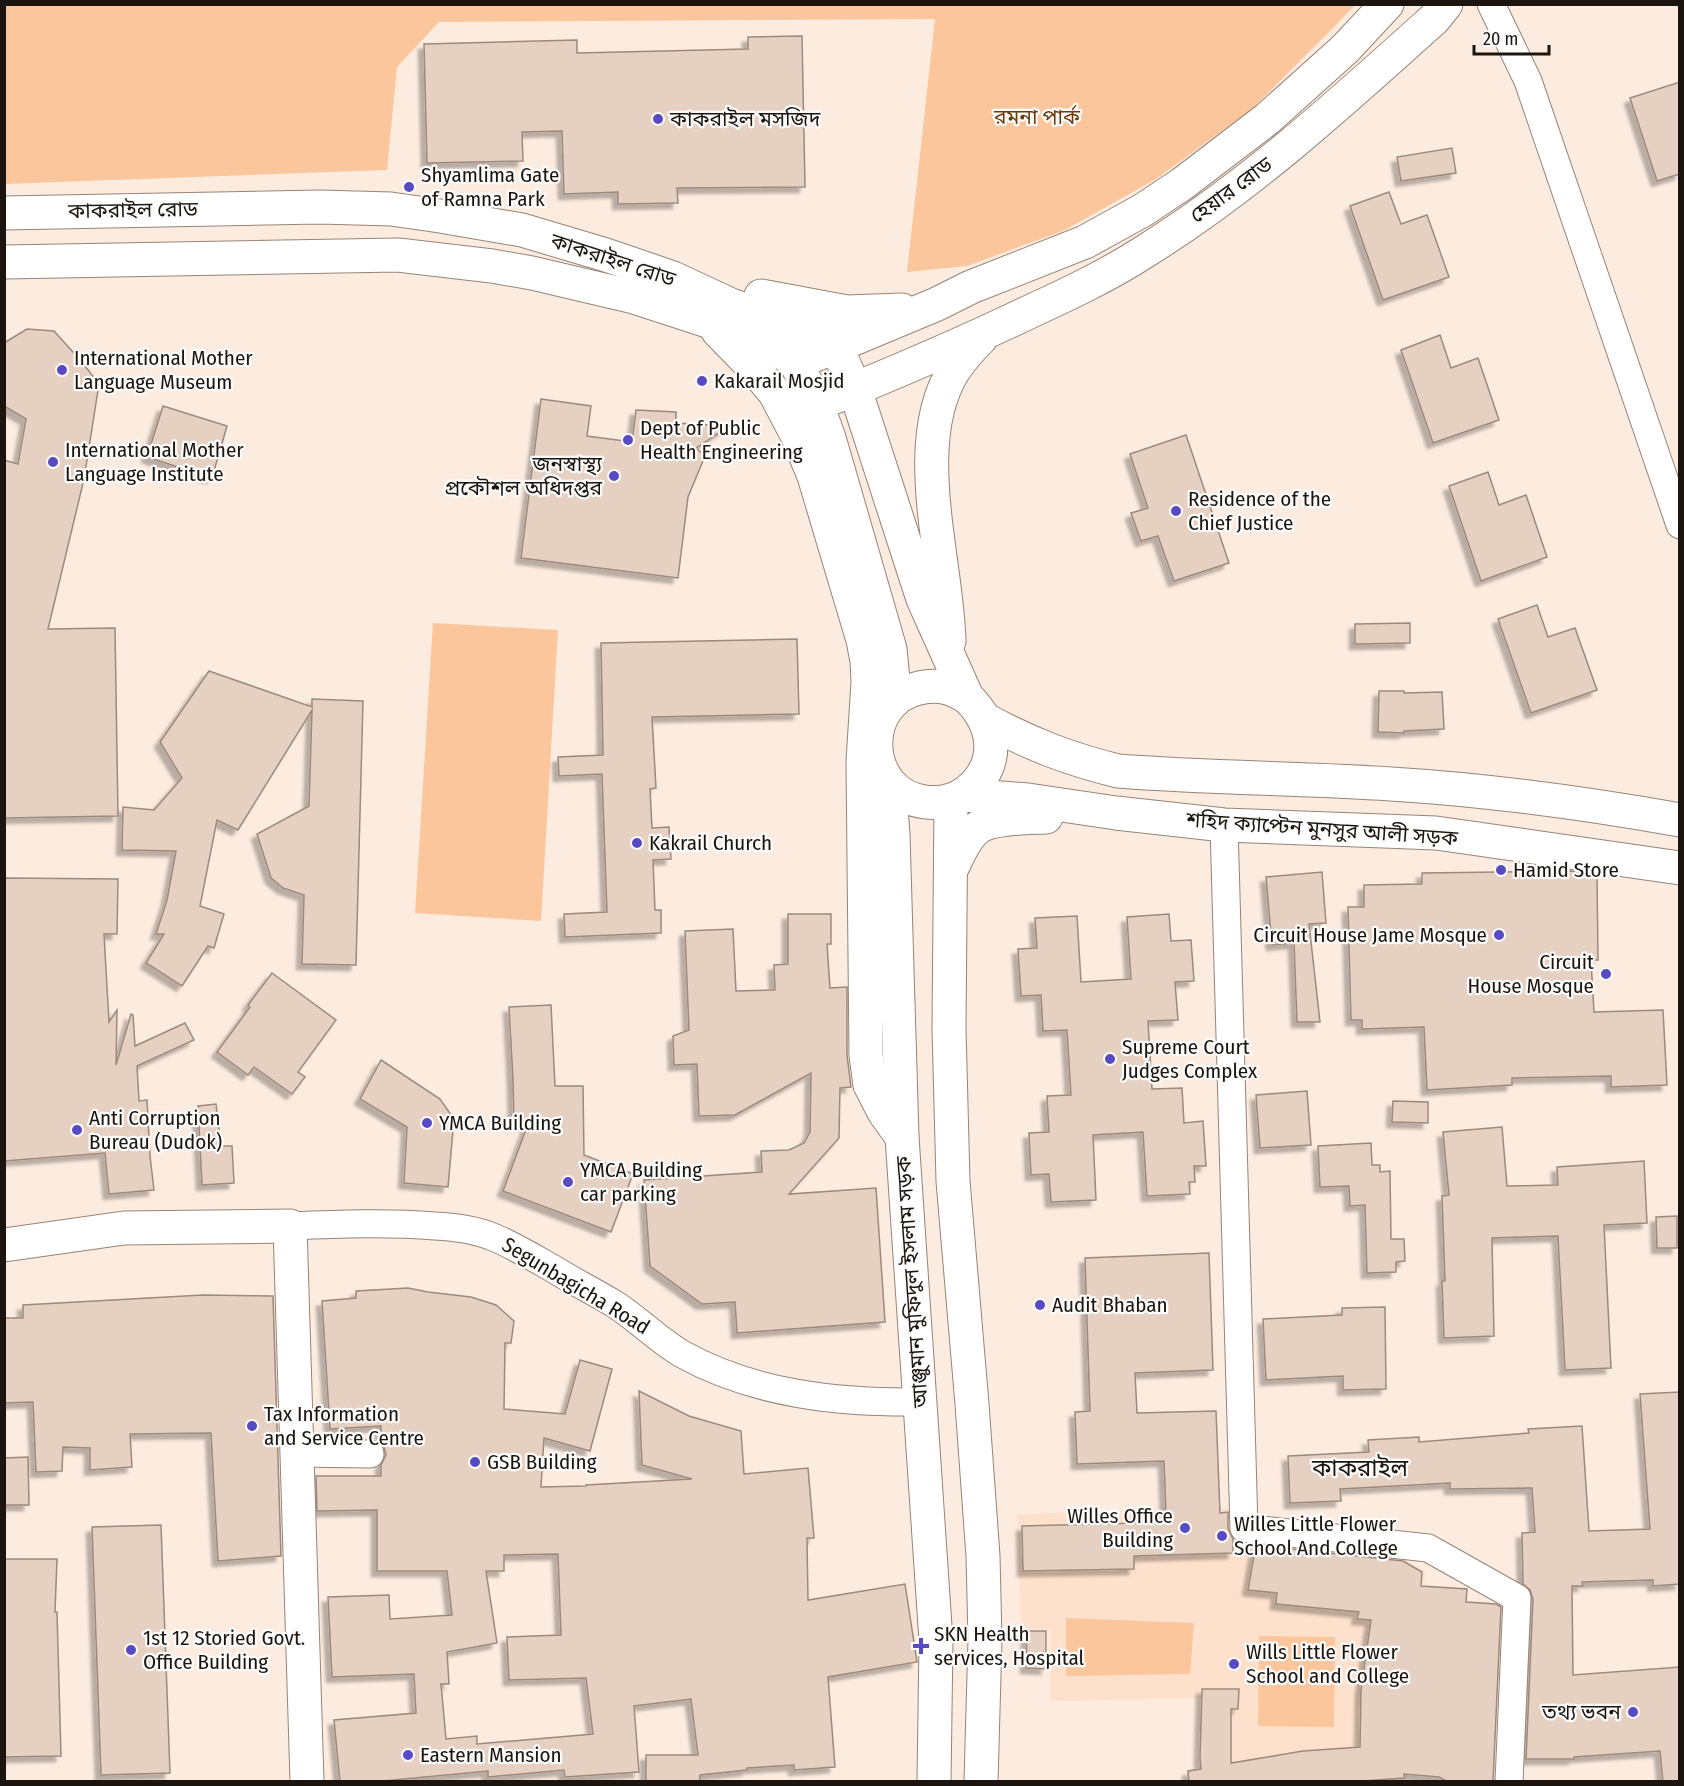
<svg xmlns="http://www.w3.org/2000/svg" width="1684" height="1786" viewBox="0 0 1684 1786" font-family="'Fira Sans Condensed','Noto Sans Bengali',sans-serif">
<style>
.built{fill:#fde1cc}
.green{fill:#fcc69c}
.building{fill:#e5d0c1;stroke:#9d8a7c;stroke-width:1.5;fill-rule:evenodd;filter:url(#shadow)}
.lines{fill:none;stroke-linecap:round;stroke-linejoin:round}
.street-casing{stroke:#978476;stroke-width:29}
.secondary-casing{stroke:#978476;stroke-width:35}
.primary-casing{stroke:#978476;stroke-width:35}
.street{stroke:#fff;stroke-width:27}
.secondary{stroke:#fff;stroke-width:33}
.primary{stroke:#fff;stroke-width:33}
.poi-dot{fill:#574ac2;stroke:#fcfcfc;stroke-width:2}
.labels{text-anchor:middle;stroke-width:4.5;stroke-linejoin:round;paint-order:stroke}
.park-label{font-size:21px;fill:#6d3b09;stroke:#fcfcfc}
.poi-label{font-size:21px;fill:#1c150f;stroke:#fcfcfc;text-anchor:start}
.street-label{font-size:21px;fill:#1c150f;stroke:#fcfcfc}
.quarter-label{font-size:24px;fill:#1c150f;stroke:#fcfcfc}
</style>
<defs>
<filter id="shadow"><feDropShadow dx="-5.5" dy="5.5" stdDeviation="1.5" flood-color="#0004"/></filter>
</defs>
<rect width="100%" height="100%" fill="#fcebdf"/>
<!-- built -->
<polygon class="built" points="1237,1508 1238,1536 1398,1556 1425,1571 1407,1780 1199,1781 1199,1698 1050,1701 1050,1629 1021,1629 1017,1514"/>
<!-- green -->
<g class="green">
<polygon points="4,5 5,4 1355,5 1334,27 1253,108 1156,179 1065,230 967,266 907,272 935,19 439,22 397,67 387,170 5,184"/>
<polygon points="433,623 558,630 541,921 415,913"/>
<polygon points="1066,1618 1194,1623 1190,1674 1066,1676"/>
<polygon points="1259,1636 1335,1637 1334,1727 1258,1726"/>
</g>
<!-- building -->
<g class="building">
<polygon points="802,36 805,187 677,188 678,203 618,204 618,192 564,194 562,131 522,132 523,161 427,163 424,44 577,40 577,53 748,49 748,37"/>
<polygon points="1680,82 1680,174 1657,181 1630,98"/>
<polygon points="1452,148 1456,173 1401,181 1397,157"/>
<polygon points="1389,192 1401,224 1427,215 1449,277 1383,300 1350,206"/>
<polygon points="27,329 54,331 82,362 99,384 84,479 48,629 115,628 118,816 4,818 4,460 18,464 26,419 4,406 4,343"/>
<polygon points="1440,335 1451,368 1478,358 1499,420 1433,443 1401,350"/>
<polygon points="541,399 591,406 587,436 632,442 636,410 676,412 676,423 729,426 696,448 705,456 688,497 678,578 521,558"/>
<polygon points="163,406 227,426 212,478 147,457"/>
<polygon points="1186,435 1229,563 1174,581 1158,536 1141,541 1131,513 1148,508 1130,454"/>
<polygon points="1488,472 1499,505 1526,495 1547,557 1481,581 1449,486"/>
<polygon points="1537,605 1548,637 1575,628 1597,690 1531,713 1498,619"/>
<polygon points="1410,623 1410,643 1355,644 1355,624"/>
<polygon points="797,639 799,714 652,717 656,788 650,789 652,828 669,827 671,859 653,860 655,910 661,910 661,933 565,937 564,914 607,912 602,774 559,776 558,757 603,755 601,643"/>
<polygon points="209,671 312,707 312,699 363,701 356,965 302,964 304,895 283,888 271,878 257,834 309,806 312,710 238,830 217,820 200,906 224,914 214,948 208,946 182,986 146,963 164,934 156,934 167,900 176,851 122,850 123,807 154,810 182,778 160,742"/>
<polygon points="1379,691 1404,691 1404,693 1442,692 1444,729 1404,731 1404,733 1378,732"/>
<polygon points="1571,871 1597,875 1598,960 1591,960 1594,1012 1663,1010 1667,1085 1611,1087 1611,1076 1512,1078 1512,1085 1427,1090 1424,1027 1362,1029 1362,1020 1351,1020 1348,907 1364,907 1364,885 1422,884 1422,873"/>
<polygon points="1322,872 1326,923 1309,924 1320,1022 1297,1022 1294,943 1272,945 1266,877"/>
<polygon points="4,878 118,879 117,934 104,934 109,1022 117,1010 116,1065 131,1014 133,1015 135,1046 185,1023 194,1040 137,1066 139,1101 147,1100 150,1156 154,1190 109,1194 105,1153 4,1161"/>
<polygon points="788,914 831,914 831,944 827,944 830,988 847,987 847,1055 851,1087 840,1088 839,1138 789,1194 876,1188 885,1322 737,1333 735,1302 702,1304 650,1266 644,1180 762,1172 761,1151 789,1150 804,1143 810,1132 811,1073 735,1115 699,1116 697,1064 674,1065 673,1036 689,1030 685,931 733,929 736,991 775,990 774,965 788,964"/>
<polygon points="1169,914 1171,941 1191,940 1194,981 1175,982 1178,1020 1148,1021 1152,1089 1182,1088 1184,1123 1203,1121 1206,1166 1194,1166 1195,1182 1189,1182 1190,1194 1147,1196 1143,1132 1093,1135 1096,1200 1051,1202 1049,1174 1031,1175 1029,1133 1049,1132 1047,1096 1071,1095 1067,1030 1043,1031 1041,995 1021,996 1018,949 1037,948 1035,918 1077,916 1081,982 1131,979 1127,917"/>
<polygon points="272,973 336,1020 298,1072 305,1077 292,1094 254,1067 248,1075 217,1052 250,1007 248,1005"/>
<polygon points="551,1005 555,1086 583,1086 584,1155 633,1174 611,1232 503,1191 528,1124 514,1124 513,1080 509,1007"/>
<polygon points="381,1060 440,1099 454,1119 448,1187 404,1183 407,1127 360,1099"/>
<polygon points="1307,1091 1311,1145 1260,1148 1256,1095"/>
<polygon points="1393,1101 1428,1102 1428,1123 1392,1122"/>
<polygon points="216,1104 221,1146 232,1146 234,1183 202,1185 198,1106"/>
<polygon points="1502,1127 1507,1186 1558,1185 1557,1167 1644,1161 1647,1223 1604,1225 1611,1368 1565,1370 1558,1236 1492,1238 1494,1336 1444,1338 1442,1281 1445,1281 1442,1196 1449,1195 1443,1132"/>
<polygon points="1371,1143 1372,1165 1380,1165 1380,1172 1390,1171 1391,1239 1404,1239 1405,1261 1396,1262 1396,1272 1367,1273 1365,1205 1350,1206 1349,1186 1320,1187 1318,1146"/>
<polygon points="1677,1216 1677,1248 1657,1248 1656,1217"/>
<polygon points="1209,1253 1213,1370 1135,1373 1137,1413 1216,1411 1220,1513 1228,1512 1228,1528 1233,1539 1233,1553 1134,1556 1134,1569 1023,1571 1022,1526 1136,1523 1136,1515 1166,1514 1164,1461 1077,1464 1075,1412 1090,1411 1085,1258"/>
<path d="M 408,1288 L 428,1292 L 471,1297 L 496,1305 L 514,1321 L 511,1343 L 505,1343 L 504,1409 L 565,1414 L 580,1360 L 612,1369 L 590,1451 L 544,1438 L 541,1487 L 586,1486 L 586,1485 L 692,1479 L 642,1465 L 639,1391 L 689,1416 L 741,1431 L 744,1474 L 808,1468 L 814,1538 L 807,1538 L 808,1600 L 905,1584 L 917,1662 L 828,1677 L 835,1767 L 794,1770 L 794,1765 L 747,1768 L 747,1770 L 700,1775 L 700,1782 L 646,1782 L 646,1755 L 698,1755 L 691,1699 L 634,1706 L 639,1772 L 565,1777 L 564,1770 L 488,1777 L 488,1771 L 372,1782 L 340,1782 L 334,1720 L 416,1713 L 414,1674 L 332,1677 L 328,1597 L 389,1595 L 390,1619 L 452,1615 L 447,1571 L 377,1571 L 377,1510 L 317,1511 L 316,1476 L 381,1476 L 381,1465 L 386,1455 L 384,1447 L 381,1443 L 381,1426 L 330,1429 L 322,1301 L 356,1298 L 356,1291 ZM 558,1554 L 561,1635 L 507,1637 L 509,1680 L 586,1678 L 593,1734 L 477,1744 L 477,1736 L 446,1739 L 441,1684 L 449,1684 L 447,1652 L 497,1643 L 486,1571 L 504,1571 L 504,1555 Z"/>
<polygon points="203,1295 273,1296 281,1556 218,1561 211,1433 130,1434 132,1467 90,1470 90,1448 63,1447 62,1471 36,1472 33,1402 4,1403 4,1318 23,1318 23,1305"/>
<polygon points="1385,1307 1386,1389 1343,1390 1343,1376 1266,1380 1263,1319 1342,1315 1342,1308"/>
<polygon points="1680,1392 1680,1584 1653,1586 1653,1580 1582,1582 1583,1586 1572,1586 1573,1675 1680,1667 1680,1782 1663,1782 1660,1751 1574,1757 1574,1759 1526,1759 1533,1599 1530,1590 1523,1584 1522,1533 1535,1532 1532,1488 1450,1489 1450,1483 1340,1489 1341,1501 1290,1503 1288,1456 1369,1452 1368,1440 1419,1437 1419,1442 1529,1433 1528,1429 1582,1426 1589,1531 1650,1529 1640,1394"/>
<polygon points="28,1457 29,1505 4,1505 4,1458"/>
<polygon points="161,1525 170,1773 101,1775 92,1527"/>
<polygon points="1256,1545 1403,1561 1422,1572 1421,1586 1467,1589 1466,1602 1496,1604 1501,1607 1493,1782 1446,1781 1439,1777 1404,1774 1404,1778 1349,1782 1189,1782 1188,1771 1201,1769 1200,1758 1202,1689 1239,1689 1238,1709 1231,1709 1231,1763 1303,1751 1360,1747 1361,1690 1371,1620 1357,1619 1359,1612 1276,1604 1277,1593 1248,1590"/>
<polygon points="4,1559 57,1559 55,1612 57,1612 61,1756 4,1757"/>
<polygon points="1027,1631 1046,1631 1046,1669 1026,1668"/>
</g>
<g class="lines">
<defs>
<g id="street">
<polyline points="1491,4 1528,81 1680,525"/>
<polyline points="1224,825 1244,1528 1428,1548 1517,1598 1509,1782"/>
<path d="M 290,1226 C 338,1224 387,1222 435,1226 C 455,1227 474,1229 493,1237 C 515,1246 536,1259 557,1271 C 576,1283 597,1293 616,1305 C 639,1320 658,1340 682,1354 C 754,1394 838,1403 920,1402"/>
<polyline points="297,1453 370,1454"/>
</g>
<polyline id="secondary" points="4,1245 124,1228 290,1226 307,1782"/>
<g id="primary">
<path d="M 4,213 L 320,207 L 391,209 L 440,216 L 522,230 L 606,255 L 673,278 L 731,305 L 825,338 L 836,346 L 855,389 L 923,599 L 967,697 C 996,725 1001,764 968,791 C 955,801 940,804 925,802 C 863,794 858,702 919,688 C 929,686 940,685 951,689 C 956,691 962,694 967,697"/>
<polyline points="4,262 398,255 492,266 532,273 634,297 708,321 785,354 796,363 817,405 829,438 890,649 895,700"/>
<polyline points="761,296 847,312 902,310"/>
<polyline points="718,331 754,368 775,393 797,435 814,476 863,640 867,661 868,682 863,761 866,1055 870,1085 884,1112 902,1137"/>
<polyline points="815,355 937,304 971,287 1085,242 1143,210 1182,184 1267,119 1345,49 1387,4"/>
<path d="M 835,397 C 899,371 964,343 1027,313 C 1066,295 1107,276 1144,252 C 1250,186 1342,102 1434,19 L 1446,4"/>
<path d="M 949,641 C 947,559 908,443 954,370 C 962,358 971,348 981,338"/>
<path d="M 986,720 C 1030,744 1069,759 1118,771 C 1208,778 1300,778 1391,784 C 1488,790 1584,803 1680,820"/>
<polyline points="889,783 893,834 902,1137 936,1641 934,1782"/>
<polyline points="963,795 1028,800 1116,813 1224,825 1436,833 1680,868"/>
<polyline points="951,801 949,1029 953,1181 972,1404 983,1556 985,1639 981,1782"/>
<path d="M 951,870 C 958,856 964,839 976,829 C 991,817 1027,818 1046,817"/>
</g>
</defs>
<!-- street casing -->
<use href="#street" class="street-casing"/>
<!-- secondary casing -->
<use href="#secondary" class="secondary-casing"/>
<!-- primary casing -->
<use href="#primary" class="primary-casing"/>
<!-- street -->
<use href="#street" class="street"/>
<!-- secondary -->
<use href="#secondary" class="secondary"/>
<!-- primary -->
<use href="#primary" class="primary"/>
</g>
<!-- markers -->
<g class="poi-dot">
<circle cx="658" cy="119" r="6"/>
<circle cx="409" cy="187" r="6"/>
<circle cx="62" cy="370" r="6"/>
<circle cx="702" cy="381" r="6"/>
<circle cx="628" cy="440" r="6"/>
<circle cx="53" cy="462" r="6"/>
<circle cx="614" cy="476" r="6"/>
<circle cx="1176" cy="511" r="6"/>
<circle cx="637" cy="843" r="6"/>
<circle cx="1501" cy="870" r="6"/>
<circle cx="1499" cy="935" r="6"/>
<circle cx="1606" cy="974" r="6"/>
<circle cx="1110" cy="1059" r="6"/>
<circle cx="427" cy="1123" r="6"/>
<circle cx="77" cy="1130" r="6"/>
<circle cx="568" cy="1182" r="6"/>
<circle cx="1040" cy="1305" r="6"/>
<circle cx="252" cy="1426" r="6"/>
<circle cx="475" cy="1462" r="6"/>
<circle cx="1185" cy="1528" r="6"/>
<circle cx="1222" cy="1536" r="6"/>
<path d="M918 1637h6v6h6v6h-6v6h-6v-6h-6v-6h6z"/>
<circle cx="131" cy="1650" r="6"/>
<circle cx="1234" cy="1664" r="6"/>
<circle cx="1633" cy="1712" r="6"/>
<circle cx="408" cy="1755" r="6"/>
</g>
<g class="labels">
<!-- park labels -->
<g class="park-label">
<text x="1037" y="124">রমনা পার্ক</text>
</g>
<!-- poi labels -->
<g class="poi-label">
<text x="670" y="126">কাকরাইল মসজিদ</text>
<text x="421" y="182">Shyamlima Gate<tspan x="421" dy="24">of Ramna Park</tspan></text>
<text x="74" y="365">International Mother<tspan x="74" dy="24">Language Museum</tspan></text>
<text x="714" y="388">Kakarail Mosjid</text>
<text x="640" y="435">Dept of Public<tspan x="640" dy="24">Health Engineering</tspan></text>
<text x="65" y="457">International Mother<tspan x="65" dy="24">Language Institute</tspan></text>
<text x="602" y="471" text-anchor="end">জনস্বাস্থ্য<tspan x="602" dy="24">প্রকৌশল অধিদপ্তর</tspan></text>
<text x="1188" y="506">Residence of the<tspan x="1188" dy="24">Chief Justice</tspan></text>
<text x="649" y="850">Kakrail Church</text>
<text x="1513" y="877">Hamid Store</text>
<text x="1487" y="942" text-anchor="end">Circuit House Jame Mosque</text>
<text x="1594" y="969" text-anchor="end">Circuit<tspan x="1594" dy="24">House Mosque</tspan></text>
<text x="1122" y="1054">Supreme Court<tspan x="1122" dy="24">Judges Complex</tspan></text>
<text x="89" y="1125">Anti Corruption<tspan x="89" dy="24">Bureau (Dudok)</tspan></text>
<text x="439" y="1130">YMCA Building</text>
<text x="580" y="1177">YMCA Building<tspan x="580" dy="24">car parking</tspan></text>
<text x="1052" y="1312">Audit Bhaban</text>
<text x="264" y="1421">Tax Information<tspan x="264" dy="24">and Service Centre</tspan></text>
<text x="487" y="1469">GSB Building</text>
<text x="1173" y="1523" text-anchor="end">Willes Office<tspan x="1173" dy="24">Building</tspan></text>
<text x="1234" y="1531">Willes Little Flower<tspan x="1234" dy="24">School And College</tspan></text>
<text x="934" y="1641">SKN Health<tspan x="934" dy="24">services, Hospital</tspan></text>
<text x="143" y="1645">1st 12 Storied Govt.<tspan x="143" dy="24">Office Building</tspan></text>
<text x="1246" y="1659">Wills Little Flower<tspan x="1246" dy="24">School and College</tspan></text>
<text x="1621" y="1719" text-anchor="end">তথ্য ভবন</text>
<text x="420" y="1762">Eastern Mansion</text>
</g>
<!-- street labels -->
<g class="street-label">
<text transform="translate(1231 190) rotate(-36)" y="7">হেয়ার রোড</text>
<text transform="translate(133 210) rotate(-1)" y="7">কাকরাইল রোড</text>
<text transform="translate(613 260) rotate(18)" y="7">কাকরাইল রোড</text>
<text transform="translate(1322 829) rotate(4)" y="7">শহিদ ক্যাপ্টেন মুনসুর আলী সড়ক</text>
<text transform="translate(912 1282) rotate(-94)" y="7">আঞ্জুমান মুফিদুল ইসলাম সড়ক</text>
<text transform="translate(576 1286) rotate(31)" y="7">Segunbagicha Road</text>
</g>
<!-- quarter labels -->
<g class="quarter-label">
<text x="1360" y="1476">কাকরাইল</text>
</g>
</g>
<!-- border -->
<rect width="1684" height="1786" fill="none" stroke="#1c150f" stroke-width="12"/>
<!-- scale -->
<path d="M1474 45v9h75v-9" fill="none" stroke="#1c150f" stroke-width="3"/>
<text x="1483" y="45" font-size="18" fill="#1c150f" stroke="#fcfcfc" stroke-width="4.5" paint-order="stroke">20 m</text>
</svg>
